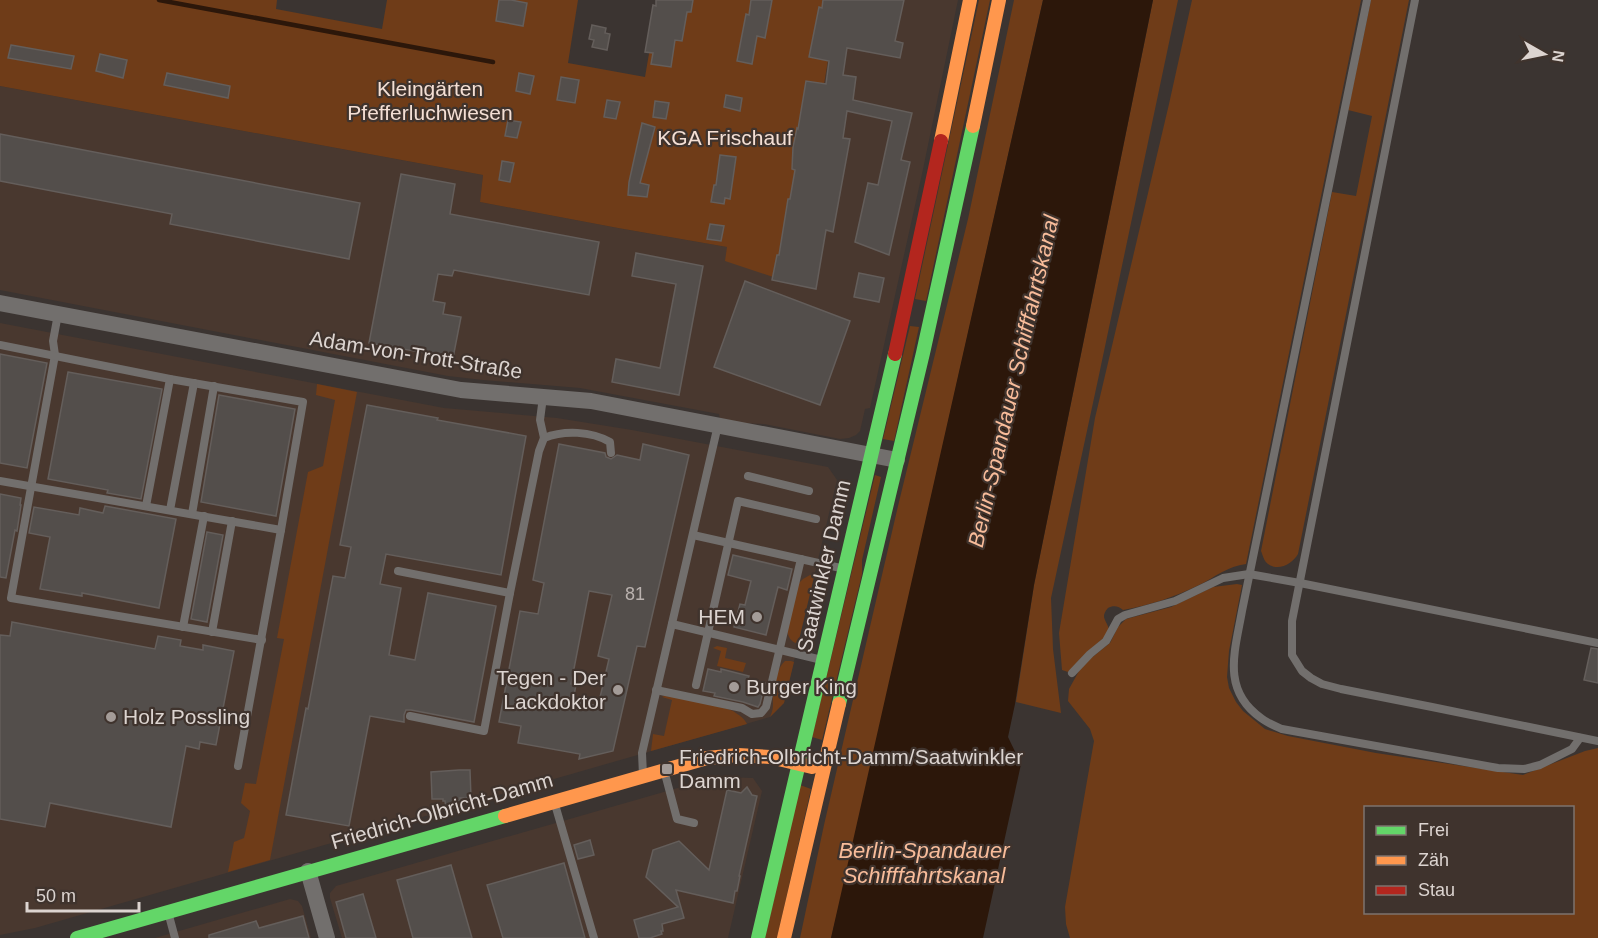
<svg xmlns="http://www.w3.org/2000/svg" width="1598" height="938" viewBox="0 0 1598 938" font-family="Arial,sans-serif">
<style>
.built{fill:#49382f}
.green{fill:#6f3c18;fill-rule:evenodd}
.water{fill:#2c170a}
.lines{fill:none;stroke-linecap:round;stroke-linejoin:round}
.stream{stroke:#2c170a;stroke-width:4.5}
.building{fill:#534e4b;stroke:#645e5b;stroke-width:1.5;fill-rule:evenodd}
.lane{stroke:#726f6d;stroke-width:8}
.street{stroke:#726f6d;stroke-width:16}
.fast{stroke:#63d668;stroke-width:14}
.slow{stroke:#ff974d;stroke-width:14}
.jam{stroke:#b3261e;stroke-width:14}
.poi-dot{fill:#a49c98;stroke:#3f332d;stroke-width:2}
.labels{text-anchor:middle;stroke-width:4.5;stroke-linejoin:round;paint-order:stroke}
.number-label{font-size:18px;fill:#bab2af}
.park-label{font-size:21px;fill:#f4dfd4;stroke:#3f332d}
.street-label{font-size:21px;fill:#dcd4d0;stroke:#3f332d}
.poi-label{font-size:21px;fill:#dcd4d0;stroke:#3f332d;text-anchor:start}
.water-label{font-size:22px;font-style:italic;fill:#f8bc9a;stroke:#3f332d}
</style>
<rect width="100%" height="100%" fill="#3b3431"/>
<!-- built -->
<g class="built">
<polygon points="838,0 958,0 922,174 870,408 865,409 860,431 856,435 849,438 840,439 764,424 740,423 720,419 719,414 580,388 483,380 448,376 0,290 0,86 483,175 480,202 618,228 727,247 791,283"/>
<polygon points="0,323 444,408 557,418 632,430 828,467 837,480 784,703 770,717 35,928 0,935"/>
<polygon points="720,777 753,778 762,791 728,938 342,938 330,898 330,893 336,886 702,781"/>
<polygon points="290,899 298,901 302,906 311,938 155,938"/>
</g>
<!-- green -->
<g class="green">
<polygon points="0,0 277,0 276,9 382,29 387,0 578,0 568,63 645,77 652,36 669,0 838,0 791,283 725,261 727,247 618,228 480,202 483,175 0,86"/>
<polygon points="979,0 990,0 926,301 915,299"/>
<polygon points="1014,0 1043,0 843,889 831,938 800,938 824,825 898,506 968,219"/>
<polygon points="1153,0 1178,0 1099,375 1051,598 1053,649 1061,713 1016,702 1034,585"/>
<path d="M 1192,0 L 1361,0 L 1246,564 C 1228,566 1215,577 1199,585 C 1175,597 1150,605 1123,610 C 1119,606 1113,605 1108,608 C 1100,617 1106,620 1109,629 L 1106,636 L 1086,653 L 1068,672 L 1062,670 L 1059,633 L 1095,418 L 1169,104 Z"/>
<path d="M 1371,0 L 1409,0 L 1298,554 C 1293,563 1279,572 1268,564 C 1264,561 1263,556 1261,551 L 1332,192 L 1356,196 L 1372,116 L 1348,110 Z"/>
<polygon points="910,326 919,327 894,441 883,439"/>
<polygon points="317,384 357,392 270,860 228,872 234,842 244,838 250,811 241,803 245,783 256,784 284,639 277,638 308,472 323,466 335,400 316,395"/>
<polygon points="875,475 881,477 862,560 862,574 822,740 812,737"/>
<path d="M 810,575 L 814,577 L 798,644 C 791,642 788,637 787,630 L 798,584 L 803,579 Z"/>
<path d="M 1237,584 L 1242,585 L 1229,651 L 1227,677 L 1229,688 L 1236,702 L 1243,711 L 1265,729 L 1288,736 L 1376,753 L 1523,775 L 1585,751 L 1598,748 L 1598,938 L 1070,938 L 1066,924 L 1065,907 L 1094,741 L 1090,729 L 1068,701 L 1069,689 L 1079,671 L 1090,659 L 1110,643 L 1118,627 L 1126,619 L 1171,607 L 1213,587 ZM 1366,808 L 1572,808 L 1572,912 L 1366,912 Z"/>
<polygon points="717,646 727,648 725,658 746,663 743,672 717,666 721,651 713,648"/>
<path d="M 785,661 L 791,661 L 794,662 L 784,703 L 770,717 C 775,706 772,703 773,693 C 773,683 778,667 785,661 Z"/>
<path d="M 664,696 C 676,696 722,706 733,711 C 739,715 744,718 747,724 L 651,751 L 653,734 L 664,736 L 672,700 L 662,697 Z"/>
<polygon points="800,785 811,789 777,938 765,938"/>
</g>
<!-- water -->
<polygon class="water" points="1043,0 1153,0 1034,585 1015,704 1008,737 1021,764 983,938 831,938"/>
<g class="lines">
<!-- stream -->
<polyline class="stream" points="159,0 493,62"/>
</g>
<!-- building -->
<g class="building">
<polygon points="499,0 511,0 527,3 523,26 496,21"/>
<polygon points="656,0 693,0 691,12 687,12 682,41 675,40 671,67 651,64 653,53 645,52 653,5 656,6"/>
<polygon points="751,0 772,0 765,38 757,36 752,64 737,61 746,14 749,15"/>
<polygon points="823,0 904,0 895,41 903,43 900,58 847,48 843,75 856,77 853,100 912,113 901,160 910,162 889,255 855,242 868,183 878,185 892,121 847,111 843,138 850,139 833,232 826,230 816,289 772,280 777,255 779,255 788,199 790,199 795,170 792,169 793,147 797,128 798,129 806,81 826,84 829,61 809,57 819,7 822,8"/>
<polygon points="592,25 606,28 605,33 610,34 607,50 592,47 594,40 589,39"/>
<polygon points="11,45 74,56 71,69 8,58"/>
<polygon points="100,54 127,60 123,78 96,71"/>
<polygon points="167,73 230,86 228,98 164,85"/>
<polygon points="519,73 534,76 530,94 516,91"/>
<polygon points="561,77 579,80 575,103 557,100"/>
<polygon points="726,95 742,98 740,111 724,107"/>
<polygon points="607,100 620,102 616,119 604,117"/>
<polygon points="655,101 669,103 666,119 653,117"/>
<polygon points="508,120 521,122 517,138 505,136"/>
<polygon points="642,123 655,127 640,183 649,185 647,197 628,195 629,182"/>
<polygon points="0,134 360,203 349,259 170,224 172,214 0,181"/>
<polygon points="720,155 736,157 730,199 725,198 724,204 711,202 714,185 716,185"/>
<polygon points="502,161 514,163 510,182 499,180"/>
<polygon points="401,174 455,184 450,214 599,242 589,295 454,270 452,276 438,274 433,301 445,303 443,314 461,317 453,358 369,343"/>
<polygon points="710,224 724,226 721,241 707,239"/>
<polygon points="636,253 703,266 679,395 612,382 616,359 660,368 676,284 632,276"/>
<polygon points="859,273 884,278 879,302 854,297"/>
<polygon points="745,281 850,321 820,405 714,367"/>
<polygon points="0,354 47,363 27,468 0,463"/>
<polygon points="68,372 162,389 141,499 107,493 108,490 48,479"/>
<polygon points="219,395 295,409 276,516 201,502"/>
<polygon points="367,405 438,418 437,420 526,436 501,575 386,554 380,584 401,588 389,655 415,660 428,593 496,606 474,722 411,710 406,710 404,715 404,722 370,716 349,826 286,815 306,708 308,709 333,576 345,578 351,547 340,545"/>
<path d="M 559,444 L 605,453 L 606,457 L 611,459 L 617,455 L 640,460 L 643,444 L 689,455 L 645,647 L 637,646 L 613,751 L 579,759 L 580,754 L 518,743 L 521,726 L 499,722 L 520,611 L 538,614 L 544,583 L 533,580 ZM 589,591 L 612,595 L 598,656 L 609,659 L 598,706 L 573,700 L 576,685 L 571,684 Z"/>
<polygon points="0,494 21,498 20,505 21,505 17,531 15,530 6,578 0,577"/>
<polygon points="105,506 176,519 159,608 82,593 82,596 40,589 50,537 29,533 34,507 79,515 80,508 103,513"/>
<polygon points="207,532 223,535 207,622 191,619"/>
<polygon points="733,555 792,569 787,590 778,587 766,635 734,627 740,604 745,605 751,581 728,575"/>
<polygon points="12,622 155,649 158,636 181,640 180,646 203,650 203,645 234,651 216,745 200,742 199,749 186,746 171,827 50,803 45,827 0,819 0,635 10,636"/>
<polygon points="1591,648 1598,649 1598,683 1584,680"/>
<polygon points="708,669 721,672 721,669 749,676 748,679 765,683 760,704 758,707 743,702 714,696 715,693 703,691"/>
<polygon points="459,770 470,770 471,798 460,798 460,800 458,801 458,807 446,808 445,801 443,801 443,799 432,799 431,772"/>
<polygon points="747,787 752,795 757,796 739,876 740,876 737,891 735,891 733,903 676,890 684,918 662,924 663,931 661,931 662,934 650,938 639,938 634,920 678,907 646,877 653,850 679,841 709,870 727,790 741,793"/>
<polygon points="590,840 594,855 578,859 574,845"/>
<polygon points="564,863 585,938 503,938 487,885"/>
<polygon points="451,865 472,938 413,938 397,880"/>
<polygon points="363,894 376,938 346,938 336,902"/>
<polygon points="303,916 309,938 209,938 209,935 256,921 259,928"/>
</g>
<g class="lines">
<!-- lane -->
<g class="lane">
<path d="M 1367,0 L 1242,611 C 1235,651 1221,690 1261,718 C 1267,723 1275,726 1282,729 L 1498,768 L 1524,769 L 1540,765 L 1572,749 L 1580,738"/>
<polyline points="1415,0 1292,621 1292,655 1302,671 1311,678 1322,684 1341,689 1432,707 1598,741"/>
<polyline points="58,314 53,341 55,355 11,598 262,640"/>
<polyline points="0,345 170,379 303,402 281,530 238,766"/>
<polyline points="543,397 540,420 544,438"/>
<polyline points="748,476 809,491"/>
<polyline points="0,481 281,530"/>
<polyline points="146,506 170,379"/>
<polyline points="170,510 194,383"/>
<polyline points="192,514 214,386"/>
<polyline points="693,535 845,569"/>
<path d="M 398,571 L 510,593 L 539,451 L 544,438 C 564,430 591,431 610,442 L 611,453"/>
<polyline points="672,624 822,660"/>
<polyline points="183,627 204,516"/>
<polyline points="212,632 232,521"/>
<polyline points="1072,673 1090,654 1106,641 1118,619 1125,615 1175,601 1223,578 1249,574 1300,583 1598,643"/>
<polyline points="696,685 738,501 816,519"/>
<polyline points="656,690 742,708 752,714 761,713 766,707 801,559"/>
<polyline points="410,716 484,731 510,593"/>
<polyline points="664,770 677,819 694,823"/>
<polyline points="643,775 642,753 718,425"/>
<polyline points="554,801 594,938"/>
<polyline points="168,912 175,938"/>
</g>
<!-- street -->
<g class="street">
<polyline points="0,303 461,390 591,401 897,460"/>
<polyline points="308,871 327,938"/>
</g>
<!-- fast -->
<g class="fast">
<polyline points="839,704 923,353 973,126"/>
<polyline points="77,938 505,816"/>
<polyline points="758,938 895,354"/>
</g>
<!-- slow -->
<g class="slow">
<polyline points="973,126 999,0"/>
<polyline points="941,141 970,0"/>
<polyline points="505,816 707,758 738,755 770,757 812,767"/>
<polyline points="784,938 839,704"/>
</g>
<!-- jam -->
<polyline class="jam" points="895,354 941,141"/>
</g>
<!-- markers -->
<g class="poi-dot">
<circle cx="757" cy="617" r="6"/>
<circle cx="734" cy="687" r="6"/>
<circle cx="618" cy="690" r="6"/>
<circle cx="111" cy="717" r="6"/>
<rect x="661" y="763" width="12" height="12" rx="3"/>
</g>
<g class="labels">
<!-- number labels -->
<g class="number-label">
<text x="635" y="600">81</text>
</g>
<!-- park labels -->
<g class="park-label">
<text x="430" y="96">Kleingärten<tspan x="430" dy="24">Pfefferluchwiesen</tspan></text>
<text x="725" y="145">KGA Frischauf</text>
</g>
<!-- street labels -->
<g class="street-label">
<text transform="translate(416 355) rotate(9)" y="7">Adam-von-Trott-Straße</text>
<text transform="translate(824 566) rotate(-77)" y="7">Saatwinkler Damm</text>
<text transform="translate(442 811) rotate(-16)" y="7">Friedrich-Olbricht-Damm</text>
</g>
<!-- poi labels -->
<g class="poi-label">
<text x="745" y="624" text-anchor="end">HEM</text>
<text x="606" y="685" text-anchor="end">Tegen - Der<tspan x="606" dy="24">Lackdoktor</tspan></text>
<text x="746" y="694">Burger King</text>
<text x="123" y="724">Holz Possling</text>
<text x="679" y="764">Friedrich-Olbricht-Damm/Saatwinkler<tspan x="679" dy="24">Damm</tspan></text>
</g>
<!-- water labels -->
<g class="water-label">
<text transform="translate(1013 381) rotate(-77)" y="8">Berlin-Spandauer Schifffahrtskanal</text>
<text x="924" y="858">Berlin-Spandauer<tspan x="924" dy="25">Schifffahrtskanal</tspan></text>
</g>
</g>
<!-- legend -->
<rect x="1364" y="806" width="210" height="108" fill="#3f332d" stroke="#7e736e" stroke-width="1.5"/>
<rect x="1376" y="826" width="30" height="9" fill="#63d668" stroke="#7e736e" stroke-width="1.5"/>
<text x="1418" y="836" font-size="18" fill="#dcd4d0">Frei</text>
<rect x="1376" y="856" width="30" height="9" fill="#ff974d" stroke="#7e736e" stroke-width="1.5"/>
<text x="1418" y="866" font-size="18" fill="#dcd4d0">Zäh</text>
<rect x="1376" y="886" width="30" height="9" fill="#b3261e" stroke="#7e736e" stroke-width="1.5"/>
<text x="1418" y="896" font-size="18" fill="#dcd4d0">Stau</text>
<!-- north arrow -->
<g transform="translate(1544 54) rotate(99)" stroke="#3f332d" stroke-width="4.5" paint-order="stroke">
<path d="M0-4.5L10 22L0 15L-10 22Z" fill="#dcd4d0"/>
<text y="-9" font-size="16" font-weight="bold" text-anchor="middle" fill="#dcd4d0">N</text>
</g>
<!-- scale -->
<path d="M27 902v9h112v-9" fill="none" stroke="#dcd4d0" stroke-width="3"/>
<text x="36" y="902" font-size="18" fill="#dcd4d0" stroke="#3f332d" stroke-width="4.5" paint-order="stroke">50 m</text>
</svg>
